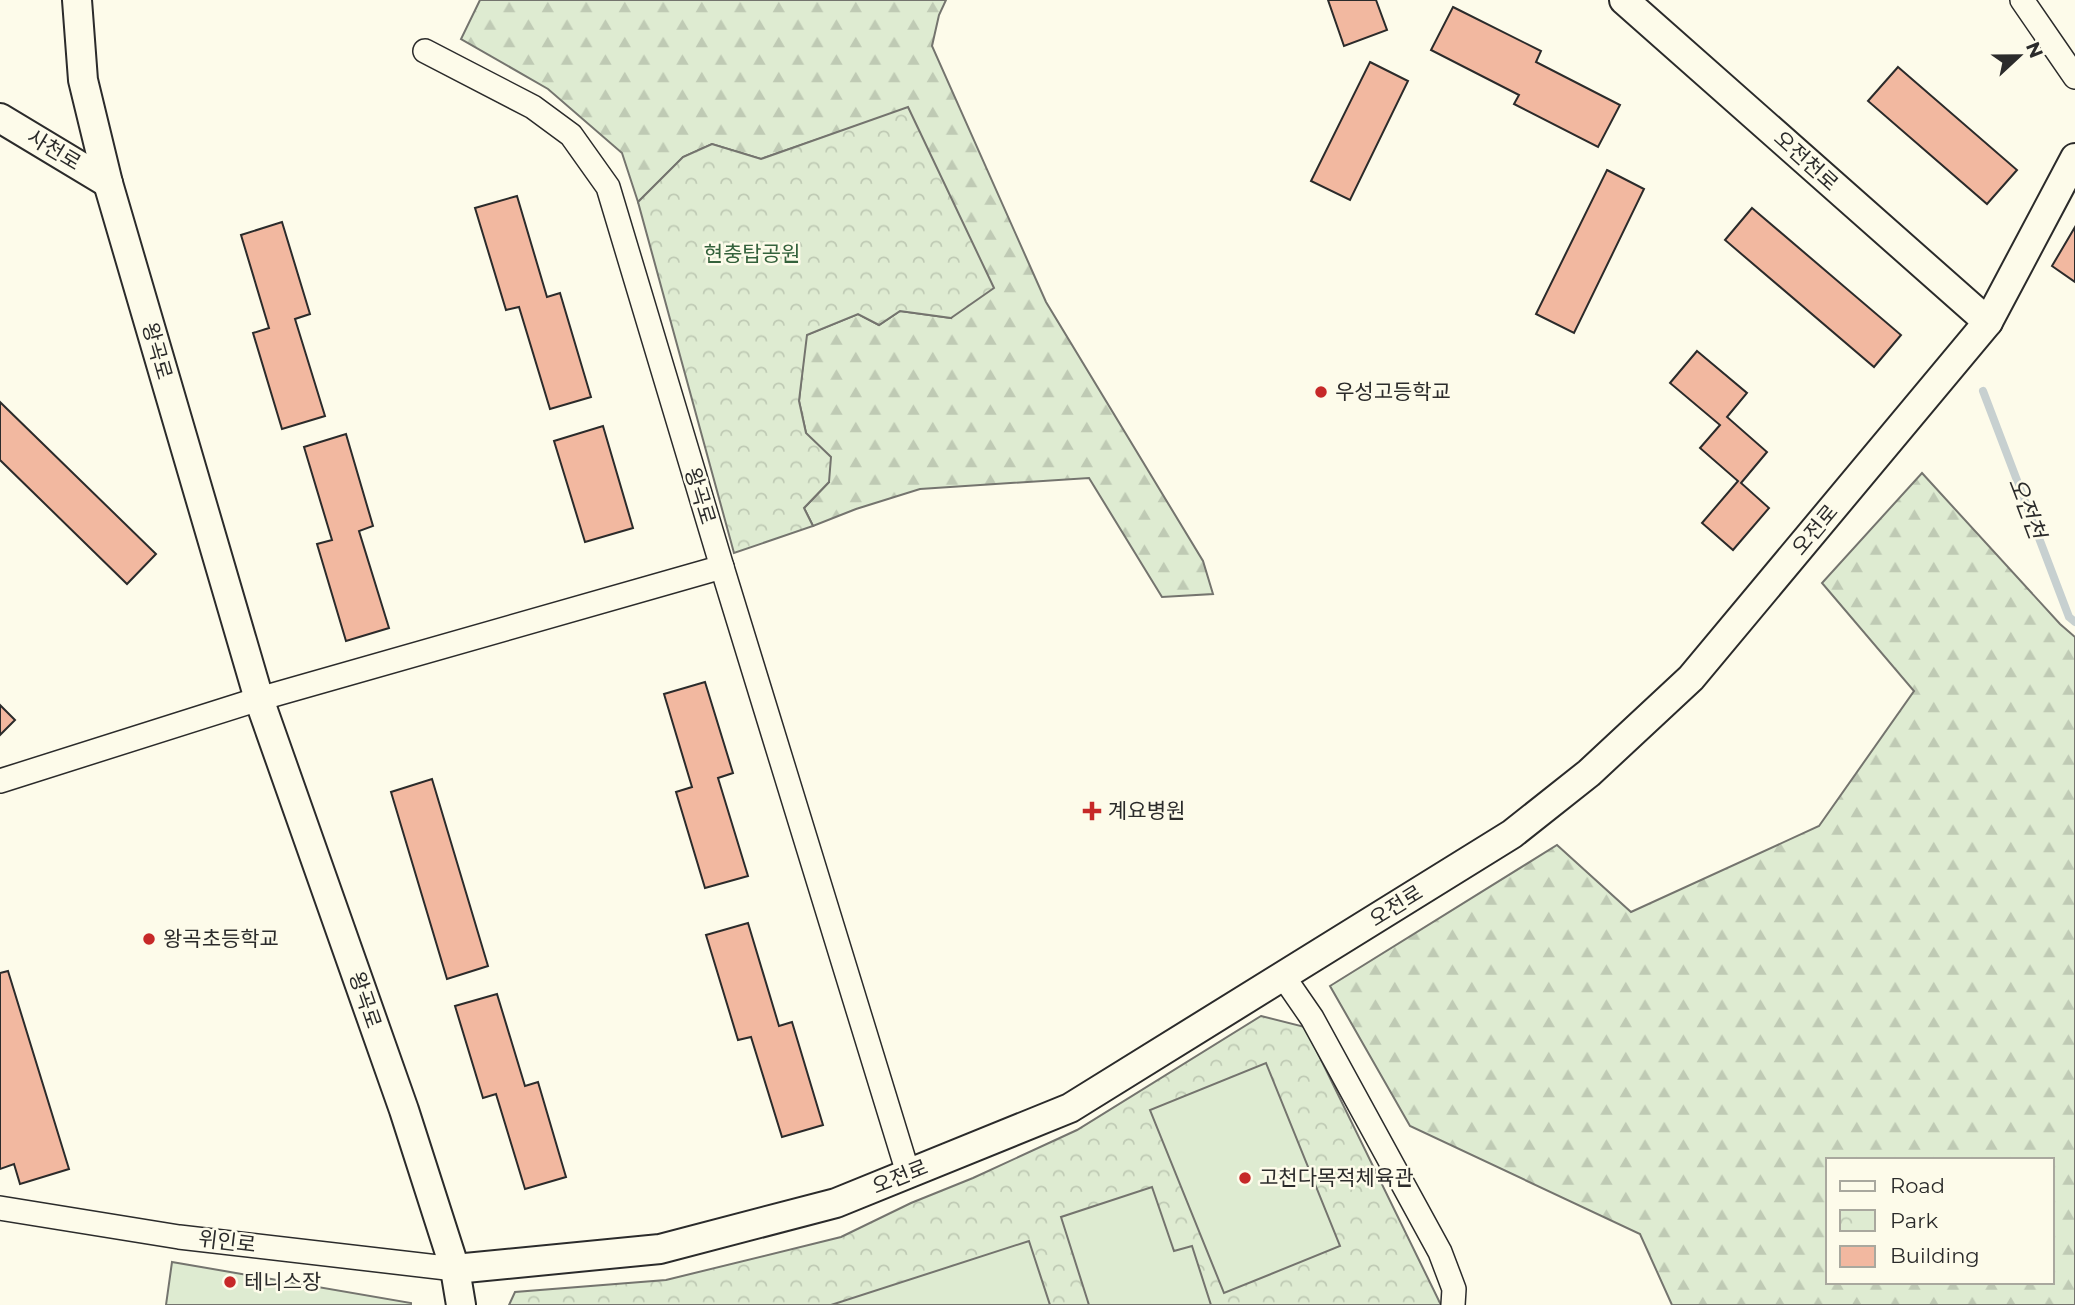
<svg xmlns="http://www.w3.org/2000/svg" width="2075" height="1305" viewBox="0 0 2075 1305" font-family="Montserrat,'Noto Sans KR',sans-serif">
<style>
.forest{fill:url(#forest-firs);stroke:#74746e;stroke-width:2;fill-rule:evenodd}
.park{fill:url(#park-crowns);stroke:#74746e;stroke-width:2}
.pitch{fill:#deebd1;stroke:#74746e;stroke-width:2}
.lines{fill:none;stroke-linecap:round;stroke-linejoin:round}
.stream{stroke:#c7d0d0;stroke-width:8}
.building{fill:#f2b8a0;stroke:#2b2b2b;stroke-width:2}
.minor-casing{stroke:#2b2b2b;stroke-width:26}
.tertiary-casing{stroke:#2b2b2b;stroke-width:32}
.minor{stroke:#fdfbea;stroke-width:23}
.tertiary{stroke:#fdfbea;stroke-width:28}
.poi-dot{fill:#c62828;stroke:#fdfbea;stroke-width:2.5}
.labels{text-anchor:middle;stroke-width:5;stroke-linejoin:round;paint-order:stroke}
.street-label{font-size:21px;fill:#2b2b2b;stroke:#fdfbea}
.park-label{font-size:21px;fill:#34623c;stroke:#fdfbea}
.poi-label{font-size:21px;fill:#2b2b2b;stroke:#fdfbea;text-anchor:start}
.water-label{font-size:23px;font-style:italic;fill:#2b2b2b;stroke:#fdfbea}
</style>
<defs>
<pattern id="forest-firs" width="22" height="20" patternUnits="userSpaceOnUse" patternTransform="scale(1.75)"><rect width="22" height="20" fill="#deebd1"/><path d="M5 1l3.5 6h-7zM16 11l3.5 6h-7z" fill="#bfcab4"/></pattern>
<pattern id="park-crowns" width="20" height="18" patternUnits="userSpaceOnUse" patternTransform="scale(1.75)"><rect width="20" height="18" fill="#deebd1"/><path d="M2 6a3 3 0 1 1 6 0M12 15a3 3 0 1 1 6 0" fill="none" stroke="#bfcab4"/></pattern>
</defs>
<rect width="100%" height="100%" fill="#fdfbea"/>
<!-- forest -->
<g class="forest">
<polygon points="480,0 946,0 939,15 932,46 1046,302 1203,561 1213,594 1162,597 1089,478 920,489 856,509 813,526 804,508 829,482 806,433 799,401 806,335 858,314 879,325 900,311 951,318 908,108 761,159 712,144 683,157 638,202 622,153 548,89 461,39"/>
<path d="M 1922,473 L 2060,624 L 2075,637 L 2075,1305 L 1672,1305 L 1640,1234 L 1410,1126 L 1330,986 L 1557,845 L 1631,912 L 1819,826 L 1914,691 L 1822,583 ZM 1828,1160 L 2052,1160 L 2052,1282 L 1828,1282 Z"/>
</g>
<!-- park -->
<g class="park">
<polygon points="908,107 994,288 951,318 900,311 879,325 858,314 807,335 799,401 806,433 831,457 829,482 804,508 813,526 734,553 638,202 683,157 712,144 761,159"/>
<polygon points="1261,1016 1305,1027 1441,1305 509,1305 515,1292 666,1280 841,1237 911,1203 973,1178 1077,1130"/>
</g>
<!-- pitch -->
<g class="pitch">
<polygon points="1266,1063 1340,1246 1224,1293 1150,1110"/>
<polygon points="1152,1187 1174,1251 1192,1246 1211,1305 1089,1305 1061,1217"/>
<polygon points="1029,1241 1050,1305 831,1305"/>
<polygon points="172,1262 411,1303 411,1305 166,1305"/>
</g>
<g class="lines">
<!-- stream -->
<polyline class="stream" points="1983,391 2069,617 2075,622"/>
</g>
<!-- building -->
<g class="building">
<polygon points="1328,0 1376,0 1387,30 1344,46"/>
<polygon points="1453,7 1541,51 1536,62 1620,105 1598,147 1514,104 1519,95 1431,50"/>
<polygon points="1370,62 1408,81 1350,200 1311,181"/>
<polygon points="1898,67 2017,170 1987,204 1868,101"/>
<polygon points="1607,170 1644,189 1574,333 1536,314"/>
<polygon points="517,196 547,297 560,293 591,397 550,409 519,307 506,310 475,208"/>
<polygon points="1752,208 1901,335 1874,367 1725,240"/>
<polygon points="282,222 310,314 295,319 325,416 282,429 253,333 269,328 241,235"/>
<polygon points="2075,227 2075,282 2052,266"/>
<polygon points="1697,351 1747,393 1727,417 1767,452 1741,483 1769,508 1733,550 1702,523 1738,481 1700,448 1720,425 1670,383"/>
<polygon points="0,402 156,554 127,584 0,460"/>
<polygon points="603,426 633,528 585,542 554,441"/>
<polygon points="346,434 373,526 359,531 389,628 346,641 317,544 332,540 304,447"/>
<polygon points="705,682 733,773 718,778 748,876 705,888 676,792 692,787 664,694"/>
<polygon points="0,705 15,720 0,735"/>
<polygon points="432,779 488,966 447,979 391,792"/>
<polygon points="748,923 779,1026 792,1022 823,1125 782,1137 751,1037 738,1040 706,935"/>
<polygon points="8,971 69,1169 20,1184 14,1164 0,1169 0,973"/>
<polygon points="497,994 525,1086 538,1082 566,1177 525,1189 496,1094 483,1098 455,1006"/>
</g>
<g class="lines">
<defs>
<g id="minor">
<polyline points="2022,0 2075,77"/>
<polyline points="722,567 908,1173"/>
<polyline points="0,781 259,699 722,567 608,187 571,135 533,107 425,51"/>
<polyline points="1283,976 1312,1018 1440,1252 1454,1289 1453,1305"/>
<polyline points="0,1208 179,1237 455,1269"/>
</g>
<g id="tertiary">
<polyline points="77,0 83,80 108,183 259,699 404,1110 455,1269 461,1305"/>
<polyline points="1624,0 1988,322"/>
<polyline points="0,118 108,183"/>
<polyline points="455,1269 660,1249 836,1203 1070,1108 1512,834 1589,773 1691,678 1988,322 2075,158"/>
</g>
</defs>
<!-- minor casing -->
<use href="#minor" class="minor-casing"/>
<!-- tertiary casing -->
<use href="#tertiary" class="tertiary-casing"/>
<!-- minor -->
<use href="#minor" class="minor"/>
<!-- tertiary -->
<use href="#tertiary" class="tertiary"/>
</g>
<!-- markers -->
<g class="poi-dot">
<circle cx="1321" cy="392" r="7"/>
<path d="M1088.5 800.5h7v7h7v7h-7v7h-7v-7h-7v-7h7z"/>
<circle cx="149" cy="939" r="7"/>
<circle cx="1245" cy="1178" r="7"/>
<circle cx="230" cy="1282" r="7"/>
</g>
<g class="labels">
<!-- street labels -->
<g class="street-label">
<text transform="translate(54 150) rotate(31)" y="7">사천로</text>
<text transform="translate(1806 161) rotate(42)" y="7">오전천로</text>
<text transform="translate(157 351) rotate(74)" y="7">왕곡로</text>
<text transform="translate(700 496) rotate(73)" y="7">왕곡로</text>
<text transform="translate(1815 530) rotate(-50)" y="7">오전로</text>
<text transform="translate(1396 906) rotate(-32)" y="7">오전로</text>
<text transform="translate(365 1000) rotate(71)" y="7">왕곡로</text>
<text transform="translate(900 1177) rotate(-22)" y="7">오전로</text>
<text transform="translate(227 1242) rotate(7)" y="7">위인로</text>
</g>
<!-- park labels -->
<g class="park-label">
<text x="752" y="261">현충탑공원</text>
</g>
<!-- poi labels -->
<g class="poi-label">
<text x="1335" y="399">우성고등학교</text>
<text x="1108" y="818">계요병원</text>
<text x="163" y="946">왕곡초등학교</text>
<text x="1259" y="1185">고천다목적체육관</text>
<text x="244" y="1289">테니스장</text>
</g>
<!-- water labels -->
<g class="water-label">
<text transform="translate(2027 508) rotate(69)" y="8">오전천</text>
</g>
</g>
<!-- legend -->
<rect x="1826" y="1158" width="228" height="126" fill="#fdfbea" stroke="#a9a89e" stroke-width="2"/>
<rect x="1840" y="1181" width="35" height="10" fill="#fdfbea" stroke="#a9a89e" stroke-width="2"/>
<text x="1890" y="1193" font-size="21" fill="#2b2b2b">Road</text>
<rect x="1840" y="1210" width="35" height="21" fill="url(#park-crowns)" stroke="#a9a89e" stroke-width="2"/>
<text x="1890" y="1228" font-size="21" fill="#2b2b2b">Park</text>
<rect x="1840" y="1246" width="35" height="21" fill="#f2b8a0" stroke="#a9a89e" stroke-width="2"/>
<text x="1890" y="1263" font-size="21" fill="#2b2b2b">Building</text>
<!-- north arrow -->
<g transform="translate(2019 56) rotate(68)" stroke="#fdfbea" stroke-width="5" paint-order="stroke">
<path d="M0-5L12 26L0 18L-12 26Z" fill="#2b2b2b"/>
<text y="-10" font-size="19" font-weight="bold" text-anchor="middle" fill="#2b2b2b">N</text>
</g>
</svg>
